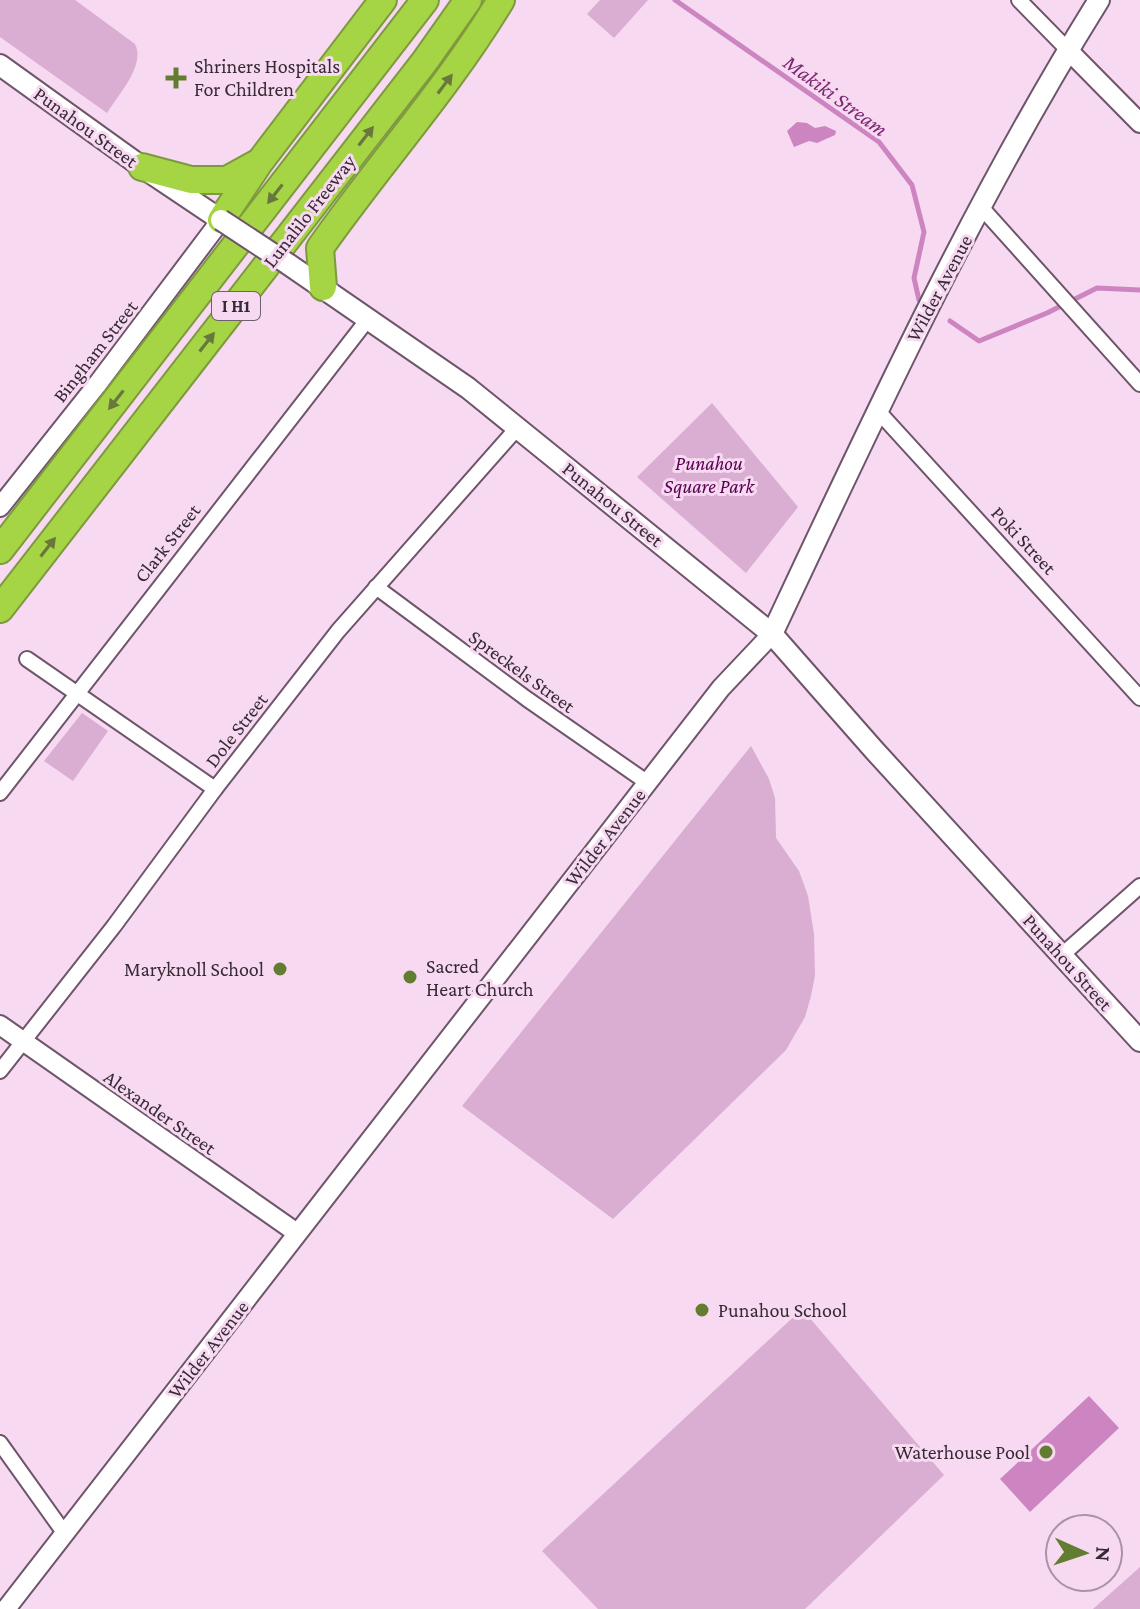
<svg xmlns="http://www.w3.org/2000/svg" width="1140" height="1609" viewBox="0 0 1140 1609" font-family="'Crimson Pro',serif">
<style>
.green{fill:#daadd2}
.water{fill:#cc85c1}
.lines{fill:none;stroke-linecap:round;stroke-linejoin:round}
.stream{stroke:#cc85c1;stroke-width:5}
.minor-casing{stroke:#6e556a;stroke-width:18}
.tertiary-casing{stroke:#6e556a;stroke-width:22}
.secondary-casing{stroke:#6e556a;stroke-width:24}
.motorway-casing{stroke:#7e993f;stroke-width:30}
.minor{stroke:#fff;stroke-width:14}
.tertiary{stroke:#fff;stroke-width:18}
.secondary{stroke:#fff;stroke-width:20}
.motorway{stroke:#a5d445;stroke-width:26}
.secondary-bridge-casing{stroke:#6e556a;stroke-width:24;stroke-linecap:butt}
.secondary-bridge{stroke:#fff;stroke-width:20}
.oneway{fill:#68773c}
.poi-dot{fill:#627d30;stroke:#f7d9f1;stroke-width:3}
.labels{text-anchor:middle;stroke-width:6;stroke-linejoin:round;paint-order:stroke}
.shield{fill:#f7d9f1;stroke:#705f6d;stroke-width:2}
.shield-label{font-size:18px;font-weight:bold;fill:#362b34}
.poi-label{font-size:20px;fill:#362b34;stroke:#f7d9f1;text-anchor:start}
.street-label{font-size:20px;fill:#362b34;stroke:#f7d9f1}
.park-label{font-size:20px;font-style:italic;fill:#590052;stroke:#f7d9f1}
.water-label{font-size:22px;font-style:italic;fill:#7c2873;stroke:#f7d9f1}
</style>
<rect width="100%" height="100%" fill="#f7d9f1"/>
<!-- green -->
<g class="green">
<path d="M 0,0 L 75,0 L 135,44 C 146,65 118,95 107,113 L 0,37 Z"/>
<polygon points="600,0 648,0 614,38 587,14"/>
<polygon points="712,403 798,507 746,573 637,477"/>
<polygon points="82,713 108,731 73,781 44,761"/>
<polygon points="751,746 769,779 775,798 776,838 799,871 808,896 814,934 815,975 811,996 805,1017 786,1050 613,1219 462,1106"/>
<polygon points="802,1309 944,1475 805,1609 598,1609 542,1551"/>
<polygon points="1140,1567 1140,1609 1093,1609"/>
</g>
<!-- water -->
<g class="water">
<polygon points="797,122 807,123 815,128 825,126 836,131 835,135 817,143 809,141 794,147 787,131"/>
<polygon points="1089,1396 1119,1428 1030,1512 1000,1479"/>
</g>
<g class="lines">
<!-- stream -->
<g class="stream">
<polyline points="675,0 879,142 912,185 924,232 914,278 919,300"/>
<polyline points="950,321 979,341 1047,313 1097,288 1140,290"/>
</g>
<defs>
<g id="minor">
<polyline points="1019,0 1068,50"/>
<polyline points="981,207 1140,384"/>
<polyline points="877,410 1140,698"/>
<polyline points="376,587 527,699 648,783"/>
<polyline points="27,659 215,789"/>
<polyline points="0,793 368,319"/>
<polyline points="1062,955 1140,886"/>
<polyline points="0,1071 114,926 215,789 338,631 518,427"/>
<polyline points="0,1443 65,1534"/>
</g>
<g id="tertiary">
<polyline points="1068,50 1140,123"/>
<polyline points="0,507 96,386 221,220"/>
<polyline points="0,1025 297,1233"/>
<polyline points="6,1609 721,688 772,634"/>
</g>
<g id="secondary">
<polyline points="0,65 142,167 221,220"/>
<polyline points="288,264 468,388 772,634 874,750 1140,1041"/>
<path d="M 772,634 C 873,419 973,202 1099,0"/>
</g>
<g id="motorway">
<polyline points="142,167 191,180 227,180 256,164"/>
<polyline points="221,220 259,163 383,0"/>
<path d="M 323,287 L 320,248 C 379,164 448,88 501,0"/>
<polyline points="0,550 425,0"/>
<polyline points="0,609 425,61 468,0"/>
</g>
</defs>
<!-- minor casing -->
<use href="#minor" class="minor-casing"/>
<!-- tertiary casing -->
<use href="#tertiary" class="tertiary-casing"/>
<!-- secondary casing -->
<use href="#secondary" class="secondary-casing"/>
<!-- motorway casing -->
<use href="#motorway" class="motorway-casing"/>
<!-- minor -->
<use href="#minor" class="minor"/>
<!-- tertiary -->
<use href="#tertiary" class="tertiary"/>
<!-- secondary -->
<use href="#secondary" class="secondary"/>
<!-- motorway -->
<use href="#motorway" class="motorway"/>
<defs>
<polyline id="secondary-bridge" points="221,220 288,264"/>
</defs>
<!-- secondary-bridge casing -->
<use href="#secondary-bridge" class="secondary-bridge-casing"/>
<!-- secondary-bridge -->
<use href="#secondary-bridge" class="secondary-bridge"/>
</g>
<!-- one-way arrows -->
<defs><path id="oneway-solid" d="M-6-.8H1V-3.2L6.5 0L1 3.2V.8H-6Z" transform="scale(2)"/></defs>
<g class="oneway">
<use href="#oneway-solid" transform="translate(445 84) rotate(-53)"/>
<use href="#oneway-solid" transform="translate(366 136) rotate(-52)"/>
<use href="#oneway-solid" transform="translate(275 194) rotate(128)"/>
<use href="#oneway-solid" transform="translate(207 342) rotate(-52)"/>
<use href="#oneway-solid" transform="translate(116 400) rotate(128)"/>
<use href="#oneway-solid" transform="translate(48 547) rotate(-52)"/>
</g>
<!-- markers -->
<g class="poi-dot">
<path d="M172 66h8v8h8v8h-8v8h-8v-8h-8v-8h8z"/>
<circle cx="280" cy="969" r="8"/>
<circle cx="410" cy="977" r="8"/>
<circle cx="702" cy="1310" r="8"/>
<circle cx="1046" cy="1452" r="8"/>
</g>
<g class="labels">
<!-- shield labels -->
<rect class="shield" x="212" y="292" width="48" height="28" rx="6"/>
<g class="shield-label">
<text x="236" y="312">I H1</text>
</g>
<!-- poi labels -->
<g class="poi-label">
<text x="194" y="73">Shriners Hospitals<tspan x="194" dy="23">For Children</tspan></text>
<text x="426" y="973">Sacred<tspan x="426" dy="23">Heart Church</tspan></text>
<text x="264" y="976" text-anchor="end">Maryknoll School</text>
<text x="718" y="1317">Punahou School</text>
<text x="1030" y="1459" text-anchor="end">Waterhouse Pool</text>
</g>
<!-- street labels -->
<g class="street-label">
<text transform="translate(86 127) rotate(36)" y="7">Punahou Street</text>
<text transform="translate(309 211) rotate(-52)" y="7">Lunalilo Freeway</text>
<text transform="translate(939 288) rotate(-62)" y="7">Wilder Avenue</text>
<text transform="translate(95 351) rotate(-52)" y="7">Bingham Street</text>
<text transform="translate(613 504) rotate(39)" y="7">Punahou Street</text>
<text transform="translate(1024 540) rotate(47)" y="7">Poki Street</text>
<text transform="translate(167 543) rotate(-52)" y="7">Clark Street</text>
<text transform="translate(522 671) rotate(36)" y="7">Spreckels Street</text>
<text transform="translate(236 730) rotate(-52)" y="7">Dole Street</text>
<text transform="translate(605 837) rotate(-52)" y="7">Wilder Avenue</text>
<text transform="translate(1068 962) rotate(48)" y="7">Punahou Street</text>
<text transform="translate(160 1112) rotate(35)" y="7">Alexander Street</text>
<text transform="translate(208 1349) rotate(-52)" y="7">Wilder Avenue</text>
</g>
<!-- park labels -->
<g class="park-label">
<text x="709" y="470">Punahou<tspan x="709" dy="23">Square Park</tspan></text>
</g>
<!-- water labels -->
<g class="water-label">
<text transform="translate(836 95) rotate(36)" y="8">Makiki Stream</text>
</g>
</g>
<!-- north arrow -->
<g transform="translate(1084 1553) rotate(93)"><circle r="38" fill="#f7d9f1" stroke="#aa93a5" stroke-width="2"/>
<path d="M0-6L14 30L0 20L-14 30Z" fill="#627d30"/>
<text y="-12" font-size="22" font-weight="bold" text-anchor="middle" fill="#362b34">N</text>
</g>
</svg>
